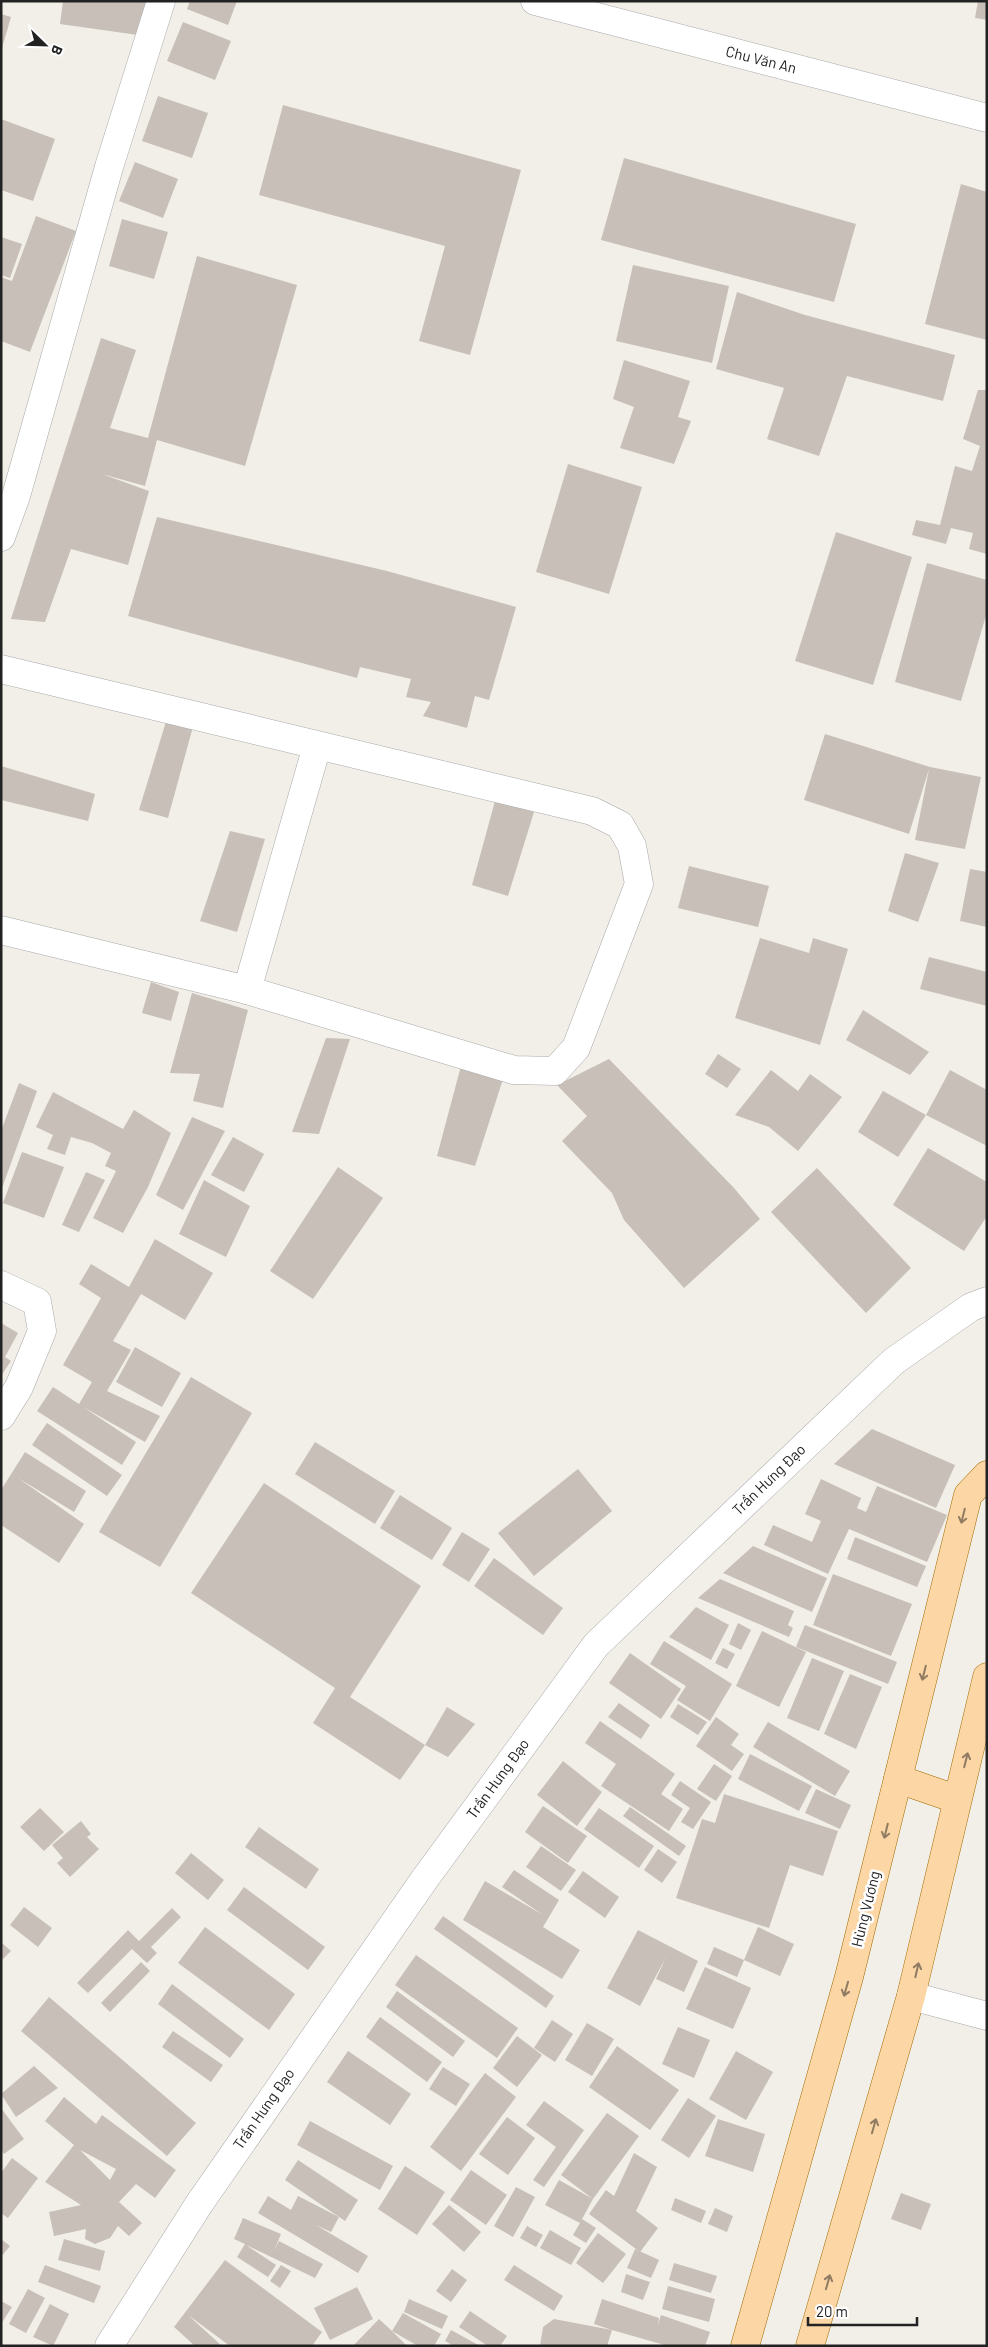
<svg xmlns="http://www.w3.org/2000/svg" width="988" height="2347" viewBox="0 0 988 2347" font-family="Barlow,sans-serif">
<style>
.building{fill:#c7bfb8;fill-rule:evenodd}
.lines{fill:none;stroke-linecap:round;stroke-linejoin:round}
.minor-casing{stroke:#a9a9a9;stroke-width:29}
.major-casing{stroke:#a06b00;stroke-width:29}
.minor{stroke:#fff;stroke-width:28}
.major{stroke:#fcd6a4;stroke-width:28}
.oneway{stroke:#8f7c63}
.labels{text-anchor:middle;stroke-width:5;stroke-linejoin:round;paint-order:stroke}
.street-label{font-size:15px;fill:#222;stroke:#fff}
</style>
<rect width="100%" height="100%" fill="#f2efe9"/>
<!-- building -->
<g class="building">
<polygon points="63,1 150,1 145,36 60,24"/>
<polygon points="190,1 237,1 228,25 187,9"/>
<polygon points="978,1 987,1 987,20 975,18"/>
<polygon points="1,14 11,17 2,48 1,48"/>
<polygon points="183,22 231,41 215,80 167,61"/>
<polygon points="158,96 208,113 192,158 142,141"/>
<polygon points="283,105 521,170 470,355 419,341 445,246 259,195"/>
<polygon points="1,119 55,139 33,201 1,190"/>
<polygon points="624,158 856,224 834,302 601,240"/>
<polygon points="135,162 178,179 163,218 119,201"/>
<polygon points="961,184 987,192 987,340 925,324"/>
<polygon points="36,216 76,231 30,352 1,341 1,277 12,281"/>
<polygon points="122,219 168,232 154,279 109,266"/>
<polygon points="1,237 22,244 10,278 1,275"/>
<polygon points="197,256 297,285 245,466 157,440 145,486 102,474 149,491 128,565 71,549 45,622 11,619 101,338 136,350 110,428 148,438"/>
<polygon points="633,265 729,286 712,363 616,341"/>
<polygon points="737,292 805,315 955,355 943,401 847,376 819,456 767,439 784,388 716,369"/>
<polygon points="624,360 690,381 678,417 691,421 674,464 620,448 634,407 613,399"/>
<polygon points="978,390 987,390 987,554 969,549 973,533 951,528 946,544 912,535 916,520 940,525 955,466 972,471 980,446 963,439"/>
<polygon points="568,464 642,487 609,594 536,572"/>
<polygon points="157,517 387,571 516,607 489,700 475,696 467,728 423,716 431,702 406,697 411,679 360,667 357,678 128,616"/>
<polygon points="836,532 912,557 873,685 795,661"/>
<polygon points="927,563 987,580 987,612 961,701 895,682"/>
<polygon points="168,715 194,723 168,818 139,810"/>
<polygon points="825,734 930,767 981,777 965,849 915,840 929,769 909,834 804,800"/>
<polygon points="1,766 95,794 88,821 1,800"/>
<polygon points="495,801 534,812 508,896 472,885"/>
<polygon points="230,831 265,839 237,932 200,921"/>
<polygon points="905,853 939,863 918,922 888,911"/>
<polygon points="689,866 769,886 758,927 678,908"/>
<polygon points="970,869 987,872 987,927 960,921"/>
<polygon points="760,938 809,953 813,938 848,949 820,1045 735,1018"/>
<polygon points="929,957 987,972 987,1006 920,989"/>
<polygon points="151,982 179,992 171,1021 142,1013"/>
<polygon points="192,993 248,1010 223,1108 193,1101 200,1074 170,1073"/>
<polygon points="863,1010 929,1052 910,1075 846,1040"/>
<polygon points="326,1038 350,1039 319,1134 292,1132"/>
<polygon points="718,1054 741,1069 727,1088 705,1074"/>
<polygon points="609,1059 734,1188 760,1219 684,1288 624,1220 612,1193 562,1141 587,1116 557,1085"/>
<polygon points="462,1062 504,1076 475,1166 437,1156"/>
<polygon points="771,1070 798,1091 810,1074 842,1097 798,1151 769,1127 735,1115"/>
<polygon points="950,1070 987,1090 987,1146 926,1115 898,1157 858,1132 883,1091 926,1115"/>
<polygon points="19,1083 37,1091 1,1191 1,1131"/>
<polygon points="53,1092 123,1129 134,1110 171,1133 148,1187 123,1233 93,1218 116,1171 105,1166 111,1153 92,1143 71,1137 65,1155 47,1149 53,1135 36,1127"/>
<polygon points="192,1117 225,1131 183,1210 156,1195"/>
<polygon points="233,1137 264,1154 244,1192 211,1175"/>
<polygon points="928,1148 987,1182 987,1216 964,1251 893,1205"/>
<polygon points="22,1152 64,1167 44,1218 3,1203"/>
<polygon points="338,1167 383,1198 313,1299 270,1271"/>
<polygon points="817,1168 911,1268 866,1313 771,1212"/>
<polygon points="86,1172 105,1180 79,1232 62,1225"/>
<polygon points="204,1180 250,1206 226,1257 179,1234"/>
<polygon points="155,1239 213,1273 185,1320 141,1294 113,1341 131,1350 107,1391 160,1416 145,1442 83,1407 136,1442 122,1465 37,1411 53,1387 79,1404 92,1382 63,1365 101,1298 79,1284 91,1264 129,1287"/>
<polygon points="1,1323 18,1333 5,1357 11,1361 1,1376"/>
<polygon points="135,1347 181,1373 162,1407 116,1382"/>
<polygon points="191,1377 252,1413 160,1567 99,1532"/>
<polygon points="47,1423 122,1475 107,1496 32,1445"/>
<polygon points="872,1429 955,1465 936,1508 834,1464"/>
<polygon points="315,1442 395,1491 375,1524 295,1474"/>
<polygon points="25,1452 86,1491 74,1512 18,1478 84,1524 59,1563 1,1525 1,1490"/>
<polygon points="578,1469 612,1511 534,1576 498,1533"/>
<polygon points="821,1479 861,1498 857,1508 866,1512 877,1486 947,1515 927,1562 849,1529 828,1574 764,1545 773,1525 812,1542 821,1521 805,1514"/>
<polygon points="264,1483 421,1586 350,1697 425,1745 400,1780 313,1723 335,1688 191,1593"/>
<polygon points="400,1495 452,1528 432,1560 380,1528"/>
<polygon points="462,1532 490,1549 469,1582 442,1565"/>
<polygon points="855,1537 926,1566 917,1587 847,1559"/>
<polygon points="753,1546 827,1578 812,1612 723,1573"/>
<polygon points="494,1558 563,1608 543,1635 474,1586"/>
<polygon points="833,1574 912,1604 891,1656 813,1625"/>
<polygon points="720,1579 794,1611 788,1625 793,1628 789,1637 698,1598"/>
<polygon points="696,1607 729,1625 711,1660 669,1637"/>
<polygon points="738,1623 751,1630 741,1650 729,1644"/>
<polygon points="805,1625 897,1662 888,1684 796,1647"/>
<polygon points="762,1631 806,1652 779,1707 736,1686"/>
<polygon points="664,1641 732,1684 710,1721 677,1700 686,1686 650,1664"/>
<polygon points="723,1648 735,1654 727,1669 715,1663"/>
<polygon points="630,1653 681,1689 661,1719 609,1683"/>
<polygon points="812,1658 844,1671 819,1731 787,1718"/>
<polygon points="850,1674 882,1687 856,1749 824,1734"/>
<polygon points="619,1703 650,1725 641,1739 608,1717"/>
<polygon points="678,1704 707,1722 698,1735 670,1717"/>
<polygon points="447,1707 475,1724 448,1757 425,1745"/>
<polygon points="716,1717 739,1734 731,1745 744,1754 732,1771 696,1746"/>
<polygon points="600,1721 675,1774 661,1794 683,1809 669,1831 601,1786 616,1764 585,1743"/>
<polygon points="768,1722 850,1771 835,1796 753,1747"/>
<polygon points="750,1754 812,1786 799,1811 738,1779"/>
<polygon points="563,1761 602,1792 577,1826 537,1795"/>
<polygon points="714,1764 732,1776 716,1801 697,1789"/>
<polygon points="680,1781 711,1802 693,1829 681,1822 690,1808 671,1795"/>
<polygon points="816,1789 851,1805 840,1829 805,1813"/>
<polygon points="724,1794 838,1831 823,1876 790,1865 769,1928 676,1898 702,1819 715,1823"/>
<polygon points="543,1806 587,1836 568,1863 525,1832"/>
<polygon points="630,1807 686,1846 679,1856 623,1816"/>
<polygon points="40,1808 64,1832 44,1851 20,1827"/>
<polygon points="599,1808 654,1846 639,1868 584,1829"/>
<polygon points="81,1821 91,1834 87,1837 99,1849 70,1877 57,1863 63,1858 52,1845"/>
<polygon points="259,1827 319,1869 306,1889 245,1847"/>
<polygon points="541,1846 576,1870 561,1891 526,1867"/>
<polygon points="658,1849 677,1862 662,1883 644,1870"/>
<polygon points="191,1853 224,1880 208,1900 175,1873"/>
<polygon points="514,1870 559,1900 533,1944 543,1927 580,1950 562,1979 463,1920 485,1881 543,1915 502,1887"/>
<polygon points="583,1871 619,1897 605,1918 568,1892"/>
<polygon points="244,1887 325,1947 308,1970 227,1910"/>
<polygon points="24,1907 52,1928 38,1947 10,1925"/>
<polygon points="172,1908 181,1917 151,1947 157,1953 147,1963 132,1949 88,1993 77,1983 128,1930 139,1941"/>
<polygon points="443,1916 554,1996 546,2008 434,1929"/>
<polygon points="205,1927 295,1994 269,2030 178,1963"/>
<polygon points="758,1927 794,1944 780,1976 744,1960"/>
<polygon points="638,1930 698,1961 684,1992 656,1979 666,1957 640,2006 607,1988"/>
<polygon points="1,1942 11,1951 1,1961"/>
<polygon points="714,1947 744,1960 737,1977 707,1964"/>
<polygon points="416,1955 518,2028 497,2058 395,1985"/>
<polygon points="141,1962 150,1971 110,2012 101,2003"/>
<polygon points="705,1967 751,1988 733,2029 686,2009"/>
<polygon points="172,1984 244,2039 230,2058 158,2004"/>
<polygon points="397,1991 465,2041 453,2057 386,2007"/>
<polygon points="49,1997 196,2123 167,2156 21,2031"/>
<polygon points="380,2017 442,2062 427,2082 366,2037"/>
<polygon points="552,2020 573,2034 555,2062 534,2048"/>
<polygon points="587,2023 614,2039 592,2076 565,2060"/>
<polygon points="678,2027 710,2040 694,2078 662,2064"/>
<polygon points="173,2031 223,2065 211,2082 162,2047"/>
<polygon points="517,2036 542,2055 517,2087 493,2068"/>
<polygon points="617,2046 679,2090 650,2130 589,2087"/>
<polygon points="348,2051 411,2094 390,2125 327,2082"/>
<polygon points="736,2051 773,2072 746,2120 709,2099"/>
<polygon points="34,2066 58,2088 16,2117 1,2094"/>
<polygon points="443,2067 470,2084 456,2106 429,2089"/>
<polygon points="485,2073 516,2097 461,2171 430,2147"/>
<path d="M 64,2097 L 96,2124 L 102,2115 L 176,2170 L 155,2198 L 136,2184 L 119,2202 L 142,2223 L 129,2236 L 118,2226 L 110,2238 L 95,2244 L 85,2239 L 86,2229 L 54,2236 L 49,2212 L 81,2205 L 45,2182 L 74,2145 L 45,2121 ZM 80,2150 L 116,2169 L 110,2180 Z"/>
<polygon points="688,2098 716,2116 689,2158 661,2140"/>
<polygon points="544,2101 584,2130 544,2187 533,2180 556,2147 526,2125"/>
<polygon points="1,2108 24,2139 4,2154 1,2150"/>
<polygon points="607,2113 639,2136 593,2199 582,2219 596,2228 586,2243 573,2235 580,2223 545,2205 559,2180 593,2199 561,2175"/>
<polygon points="507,2117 535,2138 508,2175 479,2154"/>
<polygon points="718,2119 765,2134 753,2172 705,2156"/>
<polygon points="310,2121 393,2166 380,2190 297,2145"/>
<polygon points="634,2153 657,2167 636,2211 658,2228 640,2252 589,2214 606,2190 614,2196"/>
<polygon points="12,2158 38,2178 8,2218 1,2213 1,2173"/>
<polygon points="298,2160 358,2200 345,2221 285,2180"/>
<polygon points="405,2166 445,2192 417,2235 378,2209"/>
<polygon points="471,2170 507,2195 486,2225 450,2200"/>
<polygon points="516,2187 535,2197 513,2237 494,2226"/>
<polygon points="901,2193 931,2204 921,2230 891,2219"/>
<polygon points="268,2196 291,2210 298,2196 339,2217 331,2232 316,2225 368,2256 358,2273 258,2213"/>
<polygon points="675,2198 706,2211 701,2223 671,2210"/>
<polygon points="449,2205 481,2232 464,2252 432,2224"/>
<polygon points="715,2208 733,2216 727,2232 708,2224"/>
<polygon points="243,2218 281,2234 274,2251 279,2241 323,2264 315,2278 246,2245 276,2265 268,2277 237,2257 245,2244 234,2239"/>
<polygon points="527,2226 543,2235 536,2247 520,2238"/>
<polygon points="550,2230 581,2248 571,2265 540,2248"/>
<polygon points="598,2233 626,2254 603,2283 576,2263"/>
<polygon points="1,2239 10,2246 1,2257"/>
<polygon points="64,2239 105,2251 100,2271 58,2260"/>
<polygon points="635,2249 659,2260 651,2278 627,2268"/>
<polygon points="225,2260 322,2332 312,2346 230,2346 188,2315 222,2346 195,2346 174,2327"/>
<polygon points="674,2263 717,2276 711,2293 669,2280"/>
<polygon points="45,2265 101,2286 94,2303 38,2282"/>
<polygon points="281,2265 291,2271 280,2288 270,2281"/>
<polygon points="514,2265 563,2296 554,2311 504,2280"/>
<polygon points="452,2269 467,2280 451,2302 436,2291"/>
<polygon points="626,2274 650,2282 643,2300 621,2292"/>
<polygon points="668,2286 715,2299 709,2322 662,2309"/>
<polygon points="357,2287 373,2319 330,2340 314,2308"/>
<polygon points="28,2289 45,2298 26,2333 9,2324"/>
<polygon points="409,2299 448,2316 442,2329 404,2312"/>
<polygon points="602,2299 659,2318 658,2325 661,2315 710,2332 705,2346 668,2346 612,2330 607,2346 540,2346 543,2327 554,2319 612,2330 594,2324"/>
<polygon points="1,2301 12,2307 1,2324"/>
<polygon points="50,2304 69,2314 53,2346 33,2337"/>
<polygon points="470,2311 507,2336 500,2346 488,2346 459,2327"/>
<polygon points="403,2313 441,2334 434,2346 418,2346 392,2331"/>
<polygon points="379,2319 393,2332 407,2346 353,2346"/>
<polygon points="451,2330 480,2346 454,2346 445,2341"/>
</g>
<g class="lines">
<defs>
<g id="minor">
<polyline points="535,1 987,118"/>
<polyline points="1,537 16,496 109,167 161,1"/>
<polyline points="1,669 592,811 620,825 632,846 639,884 576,1048 555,1071 514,1070 247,990 1,930"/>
<polyline points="247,990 317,746"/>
<polyline points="1,1285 37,1302 42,1331 19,1387 1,1416"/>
<polyline points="911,1996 987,2016"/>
<polyline points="109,2346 199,2204 424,1880 596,1645 894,1361 971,1307 987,1301"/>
</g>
<g id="major">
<polyline points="898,1779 956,1799"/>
<polyline points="745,2346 849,1977 968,1495 987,1475"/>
<polyline points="810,2346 911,1996 987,1677"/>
</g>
</defs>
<!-- minor casing -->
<use href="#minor" class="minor-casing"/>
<!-- major casing -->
<use href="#major" class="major-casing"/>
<!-- minor -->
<use href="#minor" class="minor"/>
<!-- major -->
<use href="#major" class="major"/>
</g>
<!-- one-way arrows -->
<defs><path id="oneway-shaft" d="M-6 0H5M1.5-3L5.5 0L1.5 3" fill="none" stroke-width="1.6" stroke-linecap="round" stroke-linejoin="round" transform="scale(1.25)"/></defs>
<g class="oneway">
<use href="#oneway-shaft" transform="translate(963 1516) rotate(104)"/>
<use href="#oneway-shaft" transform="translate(924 1673) rotate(104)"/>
<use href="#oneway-shaft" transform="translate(966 1760) rotate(-76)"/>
<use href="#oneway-shaft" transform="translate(886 1831) rotate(104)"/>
<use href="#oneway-shaft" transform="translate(917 1970) rotate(-77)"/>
<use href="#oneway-shaft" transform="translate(846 1989) rotate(106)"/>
<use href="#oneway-shaft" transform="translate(874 2126) rotate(-74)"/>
<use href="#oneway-shaft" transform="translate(828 2282) rotate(-74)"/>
</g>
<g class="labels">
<!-- street labels -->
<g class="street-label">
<text transform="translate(761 60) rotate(14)" y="5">Chu Văn An</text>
<text transform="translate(769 1480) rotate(-44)" y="5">Trần Hưng Đạo</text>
<text transform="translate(498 1779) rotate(-54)" y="5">Trần Hưng Đạo</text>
<text transform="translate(866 1909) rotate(-76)" y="5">Hùng Vương</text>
<text transform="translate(264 2109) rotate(-55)" y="5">Trần Hưng Đạo</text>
</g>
</g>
<!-- border -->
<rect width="988" height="2347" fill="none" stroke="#222222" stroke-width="5"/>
<!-- north arrow -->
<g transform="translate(45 45) rotate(113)" stroke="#ffffff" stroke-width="4" paint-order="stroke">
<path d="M0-4L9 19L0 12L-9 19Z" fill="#222222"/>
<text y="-8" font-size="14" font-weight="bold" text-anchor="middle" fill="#222222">B</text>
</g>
<!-- scale -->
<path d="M808 2317v8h109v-8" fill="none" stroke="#222222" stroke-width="2.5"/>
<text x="816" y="2317" font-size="15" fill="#222222" stroke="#ffffff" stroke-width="4" paint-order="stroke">20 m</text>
</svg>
